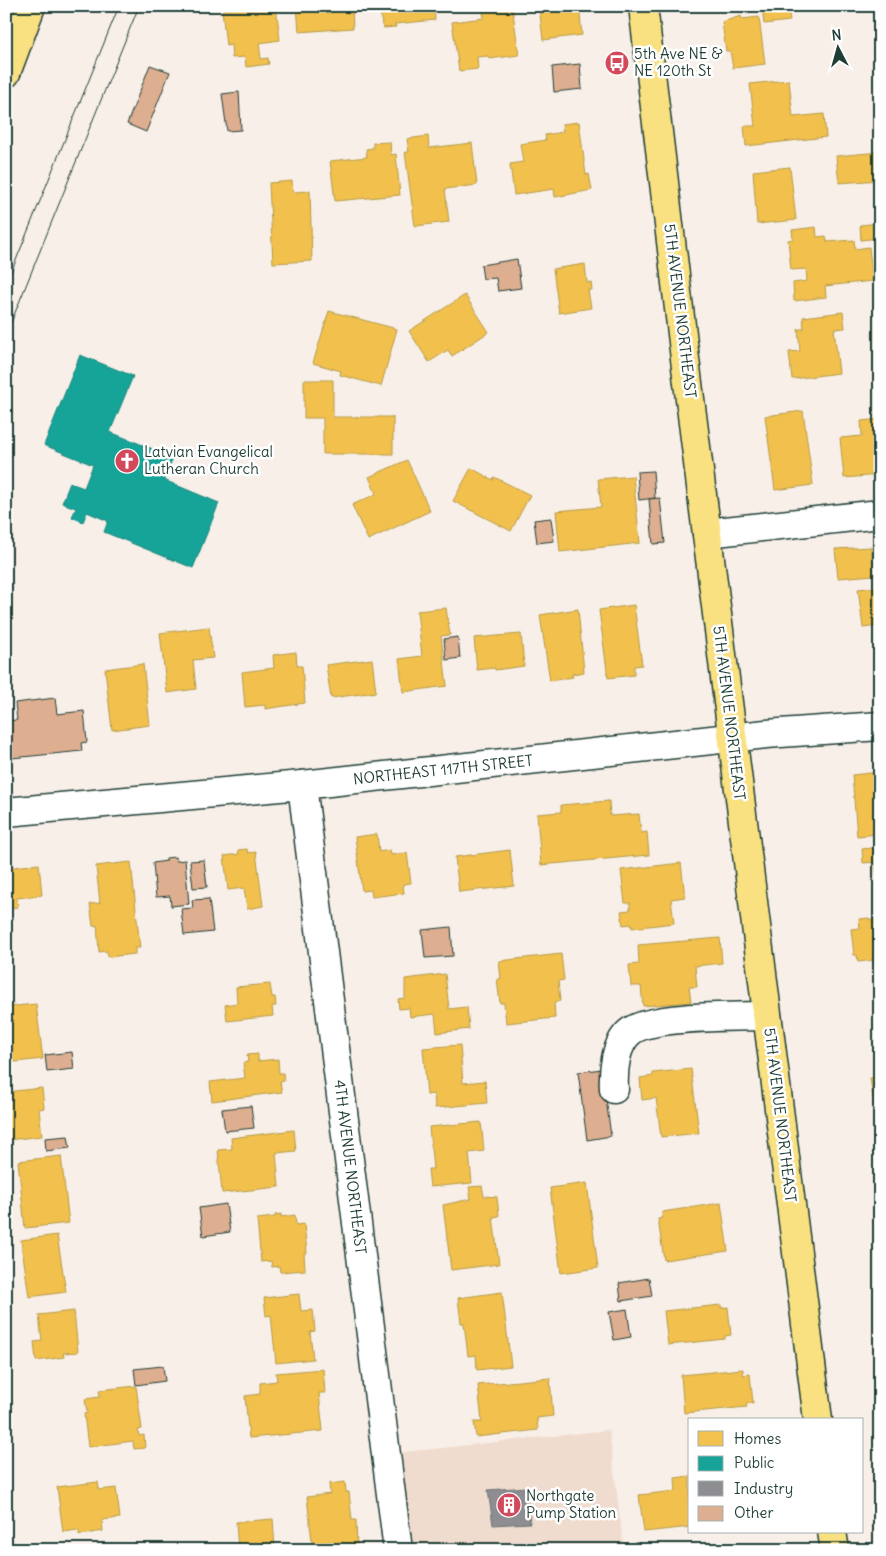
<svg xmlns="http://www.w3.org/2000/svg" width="886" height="1556" viewBox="0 0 886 1556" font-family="Delius,sans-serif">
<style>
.built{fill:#f0dcce}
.homes{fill:#f2c14e;stroke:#b39946}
.public{fill:#17a398;stroke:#19847a}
.industry{fill:#8d8d92;stroke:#6c7576}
.building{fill:#deae90;stroke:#1f3d34}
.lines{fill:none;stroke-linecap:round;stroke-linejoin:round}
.minor-casing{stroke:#1f3d34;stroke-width:31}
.major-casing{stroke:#1f3d34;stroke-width:31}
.highway-casing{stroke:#1f3d34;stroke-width:31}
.minor{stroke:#fff;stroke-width:28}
.major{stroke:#f9e181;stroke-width:28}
.highway{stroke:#f9e181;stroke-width:28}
.tram{stroke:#1f3d34;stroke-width:1}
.labels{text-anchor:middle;stroke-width:5;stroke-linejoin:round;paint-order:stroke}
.poi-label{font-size:15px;fill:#1f3d34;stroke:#fff;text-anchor:start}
.street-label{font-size:15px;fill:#1f3d34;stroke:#fff}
</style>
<rect width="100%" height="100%" fill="#f8efe9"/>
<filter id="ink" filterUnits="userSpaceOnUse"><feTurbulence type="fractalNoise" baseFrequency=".02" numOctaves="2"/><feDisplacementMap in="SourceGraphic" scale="10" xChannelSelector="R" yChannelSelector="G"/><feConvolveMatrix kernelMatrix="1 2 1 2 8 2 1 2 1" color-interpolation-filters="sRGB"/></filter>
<g filter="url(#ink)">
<!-- built -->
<polygon class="built" points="609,1430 624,1550 410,1550 395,1453"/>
<!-- homes -->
<g class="homes">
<polygon points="264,6 276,6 280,40 259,43 261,59 268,58 269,64 246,67 245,57 232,58 231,45 226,46 222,10"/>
<polygon points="297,6 352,6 353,28 299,32"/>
<polygon points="380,6 434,6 435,20 395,24 396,27 384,28 382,26"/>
<polygon points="512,6 519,55 489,59 488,56 477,57 478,69 459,71 452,22 484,18 482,7"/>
<polygon points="539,6 579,6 582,35 543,40"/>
<polygon points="762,6 788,6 790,21 764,24"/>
<polygon points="741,16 742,19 759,17 765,64 733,68 730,51 726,51 722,22"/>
<polygon points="789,80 793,117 824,114 826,137 746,146 744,126 755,126 750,84"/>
<polygon points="579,122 586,175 589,174 592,190 555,197 554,189 514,195 510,164 523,162 520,144 546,140 545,135 563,132 562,124"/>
<polygon points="428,136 429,148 472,143 477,185 445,189 449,222 415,226 405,152 409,152 407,139"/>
<polygon points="390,142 391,155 396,154 400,195 335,201 330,161 367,157 366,149 373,148 373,143"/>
<polygon points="880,152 880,180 839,183 836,156"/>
<polygon points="790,167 796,220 757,224 753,171"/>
<polygon points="292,181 293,192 310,191 312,261 273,263 269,183"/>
<polygon points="880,223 880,238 861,240 860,225"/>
<polygon points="816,227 817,237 826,236 827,242 854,240 855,249 869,247 873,281 825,286 826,297 794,301 793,283 807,281 806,269 791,270 788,240 793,239 792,230"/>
<polygon points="585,264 587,283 591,282 592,290 588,290 591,308 559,313 553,269"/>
<polygon points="465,295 489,332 452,356 448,350 429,362 409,331"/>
<polygon points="329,311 397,329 381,386 340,375 341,371 313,363"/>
<polygon points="843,312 845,328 834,329 839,373 792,379 789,352 800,351 798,329 804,329 803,317"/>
<polygon points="304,380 333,380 333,417 393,417 393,454 323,454 323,418 304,418"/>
<polygon points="803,411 813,485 775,490 765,416"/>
<polygon points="880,419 880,475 844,478 840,438 862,436 861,421"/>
<polygon points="407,460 430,511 368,540 352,505 376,494 369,477"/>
<polygon points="471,468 493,480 494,477 530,495 511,531 453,501"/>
<polygon points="633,476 640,543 560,552 556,511 601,507 598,479"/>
<polygon points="871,547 874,575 838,578 835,549"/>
<polygon points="878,587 880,592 880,634 879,626 863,628 858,589"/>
<polygon points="634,605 642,665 634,666 634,675 608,678 599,610"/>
<polygon points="446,608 450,635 441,636 447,686 403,692 399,659 422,656 417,611"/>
<polygon points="578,609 584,672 572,674 573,677 550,681 540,615"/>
<polygon points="209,627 213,658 193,660 196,689 167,693 160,633"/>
<polygon points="521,634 524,666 495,670 495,668 477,670 474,638"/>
<polygon points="296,652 297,666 302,666 305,703 265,709 265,705 245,707 242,672 274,668 273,655"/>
<polygon points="372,659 376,692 331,698 326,665"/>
<polygon points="143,664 150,725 112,730 105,669"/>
<polygon points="880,772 880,834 857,836 852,775"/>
<polygon points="609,801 610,816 639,814 641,833 647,832 649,855 541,865 537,814 561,812 561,805"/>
<polygon points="377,834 379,852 390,850 391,855 407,853 411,883 403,884 404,893 372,897 371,890 362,891 355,837"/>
<polygon points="880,847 880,910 875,862 863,863 862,849"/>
<polygon points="247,849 248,853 256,852 263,906 247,909 244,888 228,890 224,856 239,854 238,850"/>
<polygon points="510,850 514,886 459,892 455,857"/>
<polygon points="131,862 140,948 135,948 135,954 108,957 107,951 99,952 97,925 93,926 90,904 100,903 96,866"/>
<polygon points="681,863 685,897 671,899 674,923 632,928 631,924 623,925 621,911 630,910 630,903 625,903 621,870"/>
<polygon points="39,864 42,895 17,898 18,907 6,909 6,868"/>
<polygon points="869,918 870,920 880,918 880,988 877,988 874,960 858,962 857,955 854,955 851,929 860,928 859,919"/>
<polygon points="720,938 722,963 695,966 697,987 689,987 691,1002 643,1006 641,986 631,986 629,965 639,964 638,945"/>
<polygon points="561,954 564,980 558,981 560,1001 554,1002 555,1018 506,1023 504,1003 500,1003 497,979 501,979 499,961"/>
<polygon points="445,974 449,1009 467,1007 469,1029 437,1033 435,1014 410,1017 409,1008 399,1009 398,999 405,998 405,979"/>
<polygon points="270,984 272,997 275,997 276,1006 272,1006 273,1016 227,1021 225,1005 237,1003 236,987"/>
<polygon points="36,1004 43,1059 6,1063 6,1007"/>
<polygon points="460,1045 463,1083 485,1081 487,1103 435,1108 434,1094 427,1095 423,1048"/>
<polygon points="258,1054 258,1061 278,1059 279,1073 283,1073 284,1081 280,1082 282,1092 212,1101 210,1082 245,1078 243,1063 248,1062 247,1055"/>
<polygon points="691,1069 699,1133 661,1137 656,1098 642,1100 640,1078 653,1076 653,1073"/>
<polygon points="880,1077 880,1130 878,1130 870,1078"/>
<polygon points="42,1088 44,1108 39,1109 42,1136 8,1140 6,1136 6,1092"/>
<polygon points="481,1122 484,1151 469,1153 472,1183 430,1187 428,1169 433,1169 429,1127"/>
<polygon points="294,1130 296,1151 276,1153 279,1187 222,1193 218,1150 232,1149 231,1138"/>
<polygon points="61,1156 69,1223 25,1228 18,1161"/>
<polygon points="587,1183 598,1268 561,1273 550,1188"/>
<polygon points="482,1186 484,1196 497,1197 499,1216 493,1217 499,1264 451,1270 443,1205 471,1199 469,1187"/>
<polygon points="721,1203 728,1251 664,1260 658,1219 662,1218 662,1212"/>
<polygon points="281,1214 281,1217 295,1215 296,1225 304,1224 307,1253 304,1253 305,1270 280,1272 279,1266 272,1267 271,1261 261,1262 257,1219 275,1217 275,1215"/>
<polygon points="57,1235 66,1292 29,1297 21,1240"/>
<polygon points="502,1292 511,1366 477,1370 476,1355 468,1356 464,1323 461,1323 458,1298"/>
<polygon points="299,1294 301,1311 313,1310 315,1331 310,1332 313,1359 276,1363 271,1315 266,1316 264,1298"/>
<polygon points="721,1305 721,1308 728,1307 731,1335 725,1336 725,1339 668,1345 664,1311"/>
<polygon points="74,1311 78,1352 63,1353 64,1357 36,1361 34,1342 42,1341 39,1315"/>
<polygon points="323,1369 325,1393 319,1393 323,1431 249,1438 245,1396 260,1394 260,1383 277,1381 276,1373"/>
<polygon points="743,1369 743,1375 750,1374 753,1403 746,1403 747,1407 684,1413 681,1375"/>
<polygon points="550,1378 553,1416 537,1418 538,1430 476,1437 474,1422 482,1422 478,1385"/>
<polygon points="136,1386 142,1429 138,1430 139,1436 144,1435 145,1448 134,1449 133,1441 88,1447 84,1414 87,1413 85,1399 100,1397 99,1390"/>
<polygon points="690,1476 690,1527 644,1532 639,1495 676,1491 675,1478"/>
<polygon points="98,1482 99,1490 116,1488 120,1518 102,1520 103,1531 79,1535 79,1530 63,1532 57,1487"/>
<polygon points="345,1482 346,1492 349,1492 352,1520 356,1520 357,1550 313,1550 307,1497 330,1494 329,1484"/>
<polygon points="273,1519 275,1550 238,1550 236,1522"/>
</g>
<!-- public -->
<polygon class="public" points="80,355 133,376 110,432 173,457 164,480 219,503 193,568 104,532 108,521 87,512 83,522 72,517 76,508 62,503 70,483 84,488 93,465 44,445"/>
<!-- industry -->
<polygon class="industry" points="526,1487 530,1523 493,1525 488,1490"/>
<!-- building -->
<g class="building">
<polygon points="580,64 582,89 554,92 552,67"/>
<polygon points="150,65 170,72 146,132 127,124"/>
<polygon points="239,92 241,130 227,131 222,94"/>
<polygon points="517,259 521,288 498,291 496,278 483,279 481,265"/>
<polygon points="653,471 655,498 639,500 637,472"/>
<polygon points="660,498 665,543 653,544 649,499"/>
<polygon points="551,518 554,541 537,543 534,520"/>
<polygon points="458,637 460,658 446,660 444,639"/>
<polygon points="55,698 57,714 84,711 87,742 81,743 82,751 12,758 7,721 17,720 15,703"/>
<polygon points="175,857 176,861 185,860 189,904 171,906 170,896 156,897 153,863 166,861 166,858"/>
<polygon points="204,860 207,887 193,888 190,861"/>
<polygon points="209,899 213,932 184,935 181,909 193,908 192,900"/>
<polygon points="451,927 453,956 425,958 422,930"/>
<polygon points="72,1052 74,1069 47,1072 45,1055"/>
<polygon points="602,1069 611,1136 587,1140 578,1072"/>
<polygon points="251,1106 254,1128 225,1131 222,1109"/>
<polygon points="68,1136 70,1148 46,1151 45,1138"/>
<polygon points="226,1204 230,1232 203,1236 199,1208"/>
<polygon points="649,1278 652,1296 621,1301 619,1283"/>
<polygon points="627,1309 631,1337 614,1340 609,1312"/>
<polygon points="163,1366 165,1381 136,1385 134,1369"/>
</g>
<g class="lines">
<defs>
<g id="minor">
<polyline points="707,533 880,514"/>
<polyline points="302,785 398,1550"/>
<polyline points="6,812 302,785 766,734 880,726"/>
<path d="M 614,1089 C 613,1071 615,1043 631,1031 C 653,1015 737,1017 767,1016"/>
</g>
<g id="major">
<polyline points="643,6 685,359 818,1420"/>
<polyline points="832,1532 835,1550"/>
</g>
<polyline id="highway" points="6,73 31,6"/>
</defs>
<!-- minor casing -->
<use href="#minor" class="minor-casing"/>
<!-- major casing -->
<use href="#major" class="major-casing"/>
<!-- highway casing -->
<use href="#highway" class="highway-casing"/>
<!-- minor -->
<use href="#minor" class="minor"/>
<!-- major -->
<use href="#major" class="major"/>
<!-- highway -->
<use href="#highway" class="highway"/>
<!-- tram -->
<g class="tram">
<polyline points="6,285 119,6"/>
<polyline points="6,335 139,6"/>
</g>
</g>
</g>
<!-- icons -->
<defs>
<symbol id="bus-disc" viewBox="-11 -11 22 22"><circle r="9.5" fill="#d1495b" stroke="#fff"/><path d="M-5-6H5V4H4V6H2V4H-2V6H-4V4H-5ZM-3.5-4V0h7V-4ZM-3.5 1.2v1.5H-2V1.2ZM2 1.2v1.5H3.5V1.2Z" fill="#fff"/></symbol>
<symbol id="church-disc" viewBox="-11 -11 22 22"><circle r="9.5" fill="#d1495b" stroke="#fff"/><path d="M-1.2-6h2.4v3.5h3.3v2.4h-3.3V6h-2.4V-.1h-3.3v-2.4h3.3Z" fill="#fff"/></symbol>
<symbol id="building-disc" viewBox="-11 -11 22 22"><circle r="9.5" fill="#d1495b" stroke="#fff"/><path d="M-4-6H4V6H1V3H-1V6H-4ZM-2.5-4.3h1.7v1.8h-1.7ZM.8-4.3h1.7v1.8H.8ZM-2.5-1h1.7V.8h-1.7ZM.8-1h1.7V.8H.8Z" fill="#fff"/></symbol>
</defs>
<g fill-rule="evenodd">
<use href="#bus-disc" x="603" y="49" width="28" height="28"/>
<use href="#church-disc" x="113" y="447" width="28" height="28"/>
<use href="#building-disc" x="495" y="1491" width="28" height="28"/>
</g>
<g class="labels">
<!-- poi labels -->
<g class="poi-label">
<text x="634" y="59">5th Ave NE &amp;<tspan x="634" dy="17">NE 120th St</tspan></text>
<text x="144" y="457">Latvian Evangelical<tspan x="144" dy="17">Lutheran Church</tspan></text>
<text x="526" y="1501">Northgate<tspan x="526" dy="17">Pump Station</tspan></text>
</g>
<!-- street labels -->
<g class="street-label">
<text transform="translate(680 311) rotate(83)" y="5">5TH AVENUE NORTHEAST</text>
<text transform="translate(729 713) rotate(83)" y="5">5TH AVENUE NORTHEAST</text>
<text transform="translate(443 770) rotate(-6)" y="5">NORTHEAST 117TH STREET</text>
<text transform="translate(780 1115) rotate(83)" y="5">5TH AVENUE NORTHEAST</text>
<text transform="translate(350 1167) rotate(83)" y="5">4TH AVENUE NORTHEAST</text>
</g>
</g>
<!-- margin -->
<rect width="886" height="1556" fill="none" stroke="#fff" stroke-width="25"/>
<rect x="12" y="12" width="861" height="1531" fill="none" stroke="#1f3d34" stroke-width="2" filter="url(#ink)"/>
<!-- legend -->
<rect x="688" y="1418" width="175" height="115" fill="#ffffff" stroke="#a5b1ae"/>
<rect x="698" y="1431" width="25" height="15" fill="#f2c14e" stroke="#a5b1ae"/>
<text x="734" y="1444" font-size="15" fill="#1f3d34">Homes</text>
<rect x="698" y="1456" width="25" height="15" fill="#17a398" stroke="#a5b1ae"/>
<text x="734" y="1468" font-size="15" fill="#1f3d34">Public</text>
<rect x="698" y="1481" width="25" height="15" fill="#8d8d92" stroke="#a5b1ae"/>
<text x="734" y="1494" font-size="15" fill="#1f3d34">Industry</text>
<rect x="698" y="1506" width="25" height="15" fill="#deae90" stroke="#a5b1ae"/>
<text x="734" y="1518" font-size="15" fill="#1f3d34">Other</text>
<!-- north arrow -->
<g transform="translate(838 48) rotate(354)" stroke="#ffffff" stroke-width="4" paint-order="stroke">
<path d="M0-4L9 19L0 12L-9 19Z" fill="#1f3d34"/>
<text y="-8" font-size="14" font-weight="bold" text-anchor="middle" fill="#1f3d34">N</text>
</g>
</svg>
